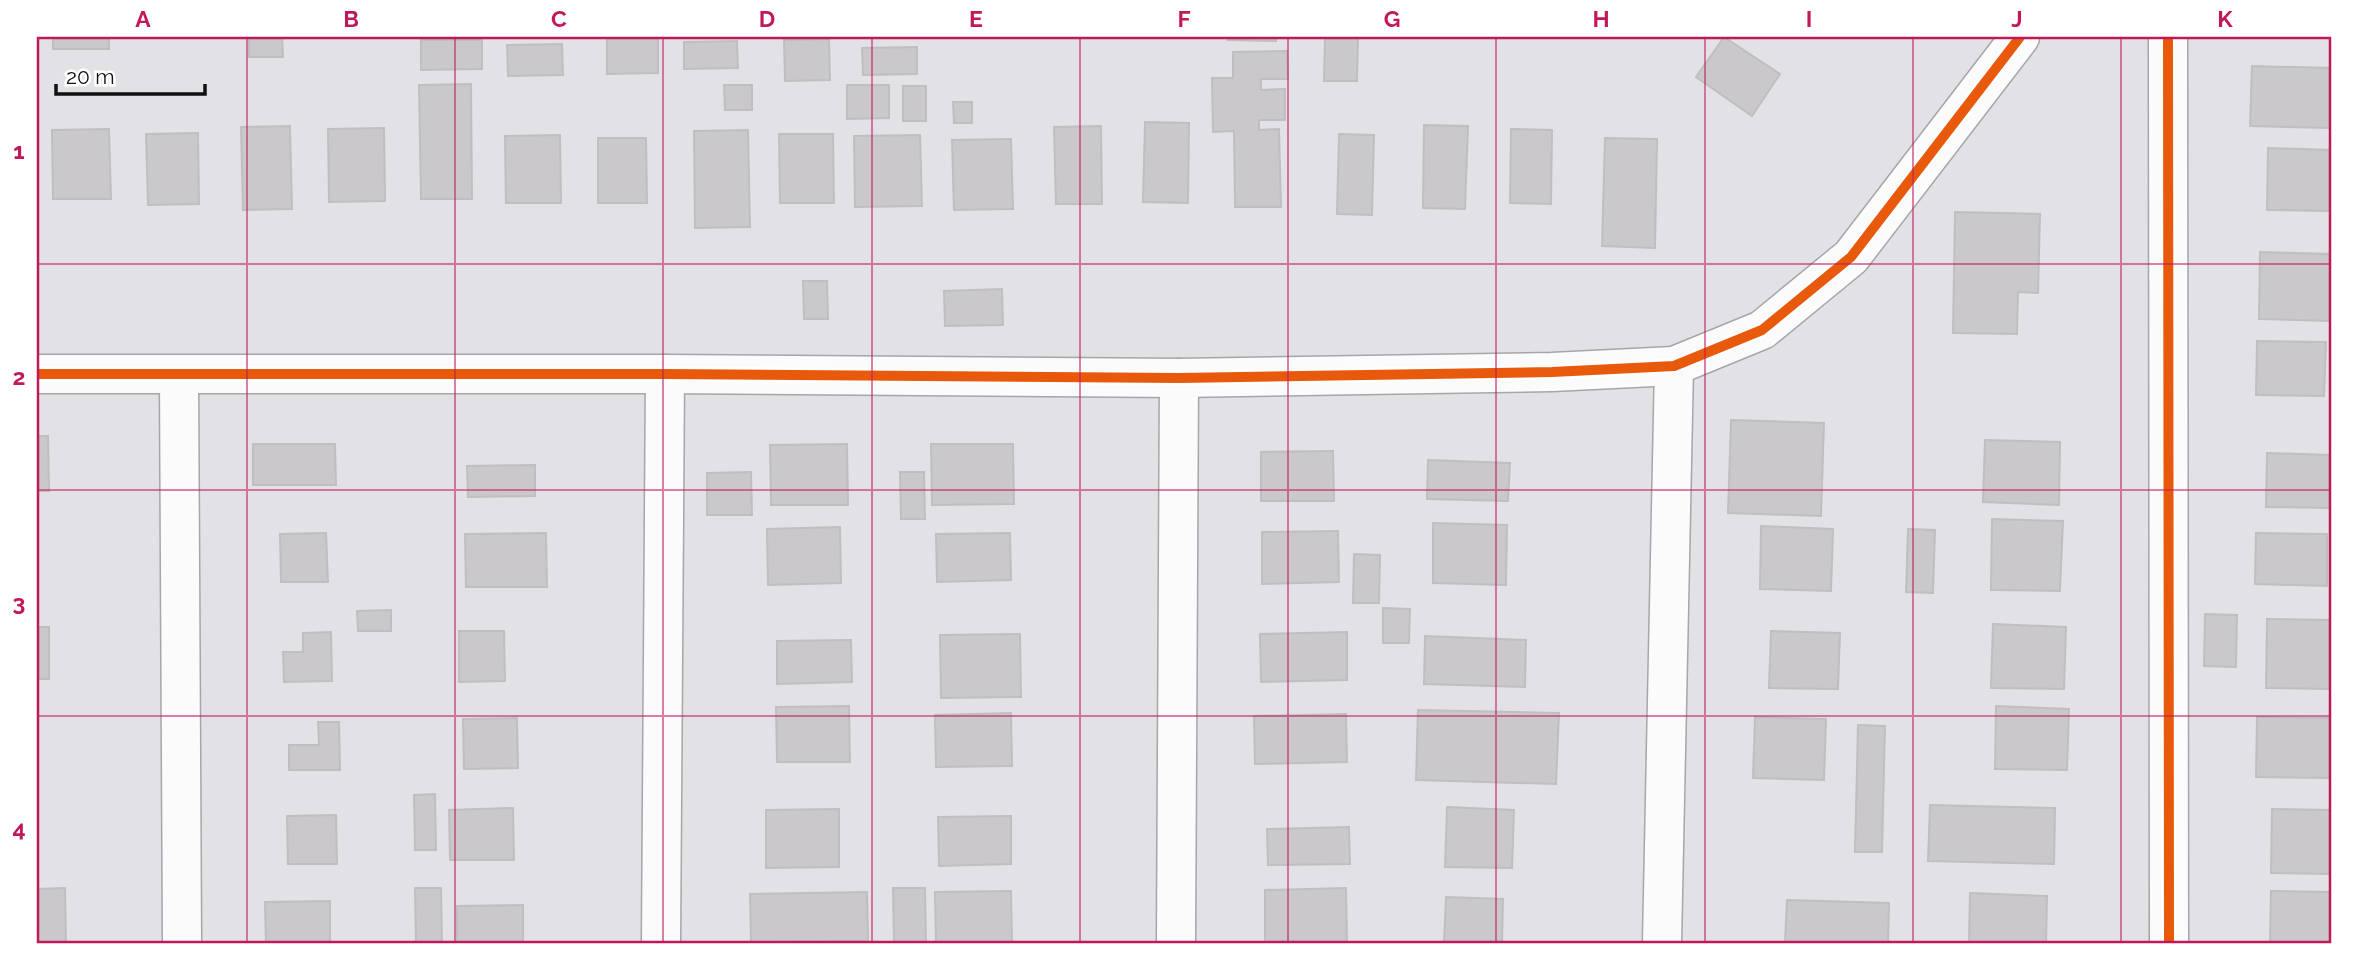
<svg xmlns="http://www.w3.org/2000/svg" width="2368" height="980" viewBox="0 0 2368 980" font-family="Raleway,sans-serif">
<style>
.building{fill:#cac8ca;stroke:#bfbec0;stroke-width:2}
.lines{fill:none;stroke-linecap:round;stroke-linejoin:round}
.minor-casing{stroke:#a6a6aa;stroke-width:41}
.minor{stroke:#fbfbfb;stroke-width:38}
.cycleway-casing{stroke:#fff;stroke-width:15}
.cycleway{stroke:#e8590c;stroke-width:10}
.grid{fill:none;stroke:#c2185b;stroke-width:2;stroke-opacity:0.55}
.neatline{fill:none;stroke:#c2185b;stroke-width:2.5}
.grid-label{font-size:23px;text-anchor:middle;font-weight:bold;fill:#c2185b}
</style>
<rect width="100%" height="100%" fill="#e2e2e6"/>
<!-- building -->
<g class="building">
<rect x="53" y="37" width="56" height="12"/>
<polygon points="249,37 282,37 283,57 249,57"/>
<polygon points="607,37 658,37 658,73 607,74"/>
<polygon points="1228,37 1276,37 1276,41 1228,40"/>
<polygon points="1325,37 1358,37 1357,81 1324,81"/>
<polygon points="1724,37 1780,74 1752,116 1696,77"/>
<polygon points="829,39 830,80 785,81 784,40"/>
<polygon points="421,40 482,40 482,69 421,70"/>
<polygon points="737,41 738,68 684,69 684,42"/>
<polygon points="562,44 563,75 508,76 507,45"/>
<polygon points="917,47 917,74 863,75 862,48"/>
<polygon points="1287,51 1288,79 1261,79 1261,90 1285,89 1285,120 1259,120 1259,130 1279,129 1281,207 1235,207 1234,131 1213,132 1212,78 1233,78 1233,52"/>
<polygon points="2252,66 2331,68 2331,128 2250,126"/>
<polygon points="471,84 472,199 421,199 419,85"/>
<polygon points="724,85 752,85 752,110 725,110"/>
<polygon points="847,85 889,85 889,118 847,119"/>
<rect x="903" y="86" width="23" height="35"/>
<polygon points="953,102 972,102 972,123 954,123"/>
<polygon points="1145,122 1189,123 1188,203 1143,202"/>
<polygon points="1424,125 1468,126 1465,209 1423,208"/>
<polygon points="290,126 292,209 243,210 241,127"/>
<polygon points="1101,126 1102,204 1056,204 1054,127"/>
<polygon points="384,128 385,201 329,202 328,129"/>
<polygon points="109,129 111,199 53,199 52,130"/>
<polygon points="1511,129 1552,130 1551,204 1510,203"/>
<polygon points="748,130 750,227 695,228 694,131"/>
<polygon points="198,133 199,204 148,205 146,134"/>
<polygon points="779,134 833,134 834,203 780,203"/>
<polygon points="1339,134 1374,135 1372,215 1337,214"/>
<polygon points="560,135 561,203 506,203 505,136"/>
<polygon points="920,135 922,206 855,207 854,136"/>
<polygon points="598,138 646,138 647,203 598,203"/>
<polygon points="1605,138 1657,139 1655,248 1602,246"/>
<polygon points="1011,139 1013,209 954,210 952,140"/>
<polygon points="2268,148 2331,150 2330,211 2267,210"/>
<polygon points="1955,212 2040,214 2038,293 2018,292 2017,334 1953,333"/>
<polygon points="2260,252 2331,254 2331,321 2259,319"/>
<polygon points="803,281 827,281 828,319 804,319"/>
<polygon points="1002,289 1003,325 945,326 944,291"/>
<polygon points="2257,341 2326,342 2324,396 2256,395"/>
<polygon points="1731,420 1824,423 1821,516 1728,513"/>
<polygon points="37,436 48,436 49,491 37,491"/>
<polygon points="1985,440 2060,442 2059,505 1983,502"/>
<polygon points="253,444 335,444 336,485 253,485"/>
<polygon points="847,444 848,505 771,505 770,445"/>
<polygon points="931,444 1013,444 1014,504 932,505"/>
<polygon points="1333,451 1334,501 1261,501 1261,452"/>
<polygon points="2267,453 2331,455 2331,508 2266,507"/>
<polygon points="1428,460 1510,463 1508,501 1427,499"/>
<polygon points="535,465 535,496 468,497 467,466"/>
<polygon points="751,472 752,515 707,515 707,473"/>
<polygon points="900,472 924,472 925,519 901,519"/>
<polygon points="1992,519 2063,521 2060,591 1991,590"/>
<polygon points="1433,523 1507,525 1506,585 1433,583"/>
<polygon points="1761,526 1833,529 1831,591 1760,589"/>
<polygon points="840,527 841,583 768,585 767,529"/>
<polygon points="1908,529 1935,530 1933,593 1906,592"/>
<polygon points="1338,531 1339,582 1262,584 1262,532"/>
<polygon points="326,533 328,582 281,582 280,534"/>
<polygon points="546,533 547,587 466,587 465,534"/>
<polygon points="1010,533 1011,580 937,582 936,534"/>
<polygon points="2256,533 2327,534 2327,586 2255,584"/>
<polygon points="1354,554 1380,555 1379,603 1353,603"/>
<polygon points="1383,608 1410,609 1409,643 1383,643"/>
<polygon points="391,610 391,631 358,631 357,611"/>
<polygon points="2205,614 2237,615 2236,667 2204,666"/>
<polygon points="2267,619 2331,620 2331,689 2266,688"/>
<polygon points="1993,624 2066,627 2064,689 1991,688"/>
<rect x="37" y="627" width="12" height="52"/>
<polygon points="459,631 504,631 505,681 459,682"/>
<polygon points="1771,631 1840,633 1838,689 1769,688"/>
<polygon points="331,632 332,681 284,682 283,652 303,652 303,633"/>
<polygon points="1347,632 1347,680 1261,682 1260,634"/>
<polygon points="1020,634 1021,697 941,698 940,635"/>
<polygon points="1425,636 1526,640 1525,687 1424,684"/>
<polygon points="851,640 852,682 777,684 777,641"/>
<polygon points="849,706 850,762 777,762 776,707"/>
<polygon points="1996,706 2069,709 2067,770 1995,769"/>
<polygon points="1418,710 1559,713 1556,784 1416,780"/>
<polygon points="1011,713 1012,766 936,767 935,715"/>
<polygon points="1346,714 1347,762 1255,764 1254,716"/>
<polygon points="1755,717 1826,719 1824,780 1753,778"/>
<polygon points="2257,717 2331,718 2331,778 2256,777"/>
<polygon points="517,718 518,768 464,769 463,719"/>
<polygon points="318,722 339,722 340,770 289,770 289,745 319,745"/>
<polygon points="1858,725 1885,726 1882,852 1855,852"/>
<polygon points="435,794 436,850 415,850 414,795"/>
<polygon points="1930,805 2055,808 2054,864 1928,861"/>
<polygon points="1447,807 1514,810 1512,868 1445,867"/>
<polygon points="513,808 514,860 450,860 449,810"/>
<polygon points="839,809 839,867 766,868 766,810"/>
<polygon points="2272,809 2331,810 2331,874 2271,873"/>
<polygon points="336,815 337,864 288,864 287,816"/>
<polygon points="1011,816 1011,864 939,866 938,817"/>
<polygon points="1349,827 1350,864 1268,865 1267,829"/>
<polygon points="65,888 66,943 37,943 37,889"/>
<polygon points="415,888 441,888 442,943 416,943"/>
<polygon points="893,888 925,888 926,943 894,943"/>
<polygon points="1346,888 1347,943 1265,943 1265,890"/>
<polygon points="1011,891 1012,943 936,943 935,892"/>
<polygon points="2271,891 2331,892 2331,943 2270,943"/>
<polygon points="867,892 868,941 751,942 750,894"/>
<polygon points="1970,893 2047,896 2046,943 1969,943"/>
<polygon points="1446,897 1503,899 1502,943 1444,943"/>
<polygon points="1787,900 1889,903 1888,943 1785,943"/>
<polygon points="330,901 330,943 266,943 265,902"/>
<polygon points="523,905 523,943 457,943 457,906"/>
</g>
<g class="lines">
<defs>
<g id="minor">
<polyline points="2168,37 2169,943"/>
<polyline points="37,374 665,374 1179,378 1552,372 1674,366 1762,330 1851,257 2020,37"/>
<polyline points="179,375 182,943"/>
<polyline points="661,943 665,374"/>
<polyline points="1176,943 1179,378"/>
<polyline points="1662,943 1674,366"/>
</g>
</defs>
<!-- minor casing -->
<use href="#minor" class="minor-casing"/>
<!-- minor -->
<use href="#minor" class="minor"/>
<defs>
<g id="cycleway">
<polyline points="2168,37 2169,943"/>
<polyline points="37,374 665,374 1179,378 1552,372 1674,366 1762,330 1851,257 2020,37"/>
</g>
</defs>
<!-- cycleway casing -->
<use href="#cycleway" class="cycleway-casing"/>
<!-- cycleway -->
<use href="#cycleway" class="cycleway"/>
</g>
<!-- grid -->
<path class="grid" d="M 247,37 L 247,943M 455,37 L 455,943M 663,37 L 663,943M 872,37 L 872,943M 1080,37 L 1080,943M 1288,37 L 1288,943M 1496,37 L 1496,943M 1705,37 L 1705,943M 1913,37 L 1913,943M 2121,37 L 2121,943M 37,264 L 2331,264M 37,490 L 2331,490M 37,716 L 2331,716"/>
<!-- border -->
<rect width="2368" height="980" fill="none" stroke="#ffffff" stroke-width="77"/>
<!-- scale -->
<path d="M56 84v10h149v-10" fill="none" stroke="#111113" stroke-width="3.5"/>
<text x="66" y="84" font-size="21" fill="#111113" stroke="#ffffff" stroke-width="5" paint-order="stroke">20 m</text>
<rect x="38" y="38" width="2292" height="904" class="neatline"/>
<g class="grid-label">
<text x="143" y="27">A</text>
<text x="351" y="27">B</text>
<text x="559" y="27">C</text>
<text x="767" y="27">D</text>
<text x="976" y="27">E</text>
<text x="1184" y="27">F</text>
<text x="1392" y="27">G</text>
<text x="1601" y="27">H</text>
<text x="1809" y="27">I</text>
<text x="2017" y="27">J</text>
<text x="2225" y="27">K</text>
<text x="19" y="159">1</text>
<text x="19" y="385">2</text>
<text x="19" y="611">3</text>
<text x="19" y="837">4</text>
</g>
</svg>
